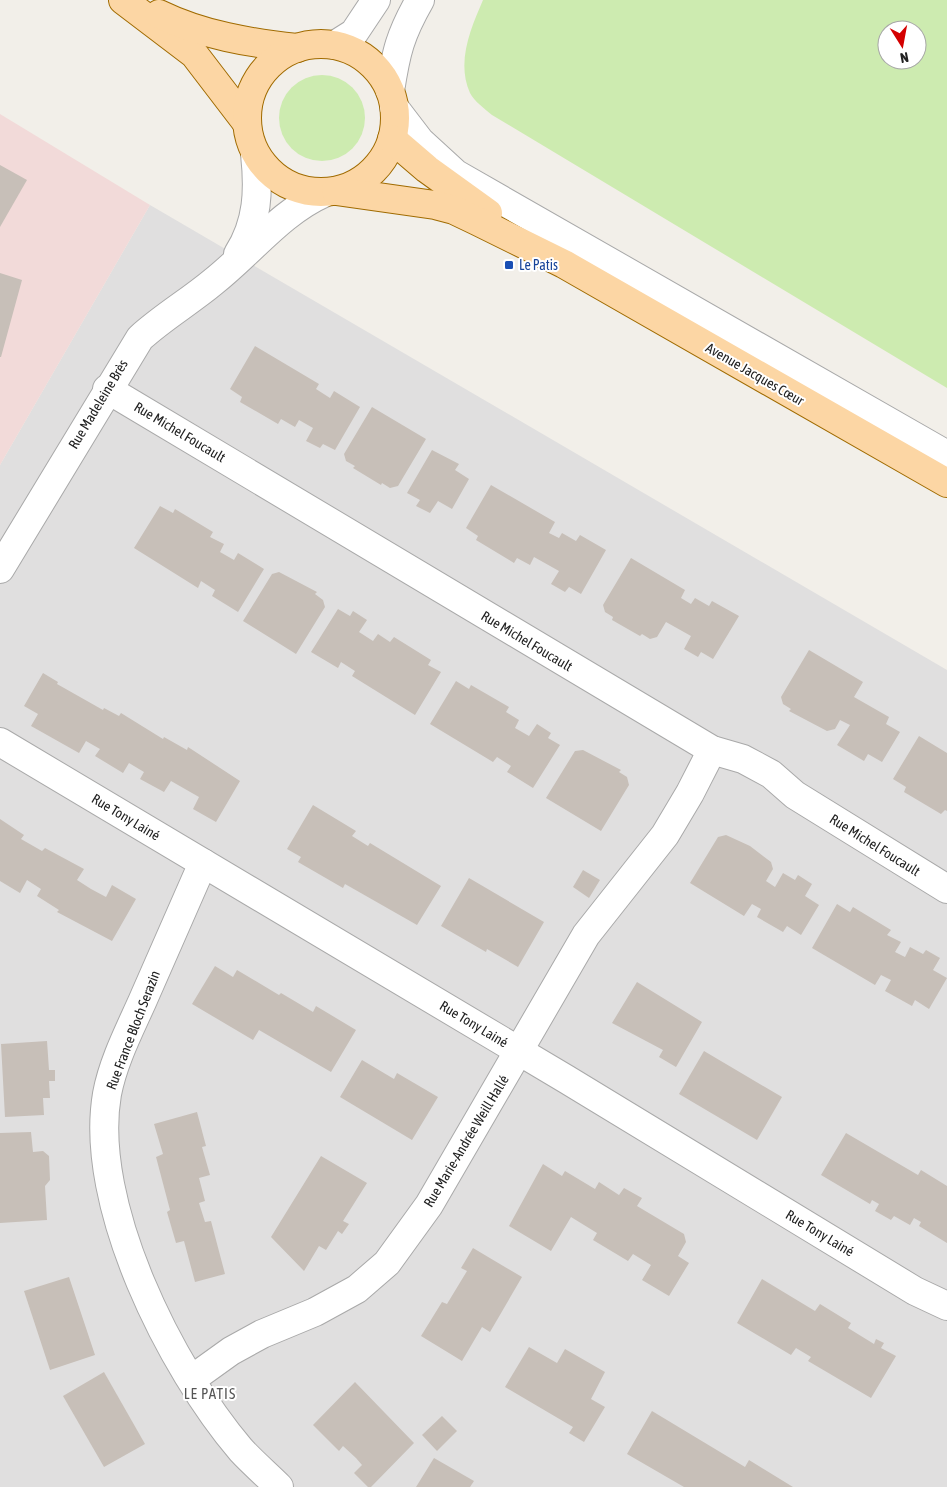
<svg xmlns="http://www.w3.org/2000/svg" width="947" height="1487" viewBox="0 0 947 1487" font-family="'Asap Condensed',sans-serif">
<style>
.residential{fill:#e0dfdf}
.commercial{fill:#f2dad9}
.grass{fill:#cdebb0;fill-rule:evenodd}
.building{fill:#c7bfb8}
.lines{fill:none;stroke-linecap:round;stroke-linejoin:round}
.minor-casing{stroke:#a9a9a9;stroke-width:30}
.major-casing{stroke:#a06b00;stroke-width:30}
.minor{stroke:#fff;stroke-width:28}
.major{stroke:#fcd6a4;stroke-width:28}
.transit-dot{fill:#1a4fb4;stroke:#fff;stroke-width:2}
.labels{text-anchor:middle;stroke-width:4;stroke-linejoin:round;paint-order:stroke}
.transit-label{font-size:14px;fill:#164399;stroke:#fff;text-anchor:start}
.street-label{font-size:14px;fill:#222;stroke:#fff}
.neighbourhood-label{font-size:15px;letter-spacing:1px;fill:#555;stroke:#fff}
</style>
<rect width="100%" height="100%" fill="#f2efe9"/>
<!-- residential -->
<polygon class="residential" points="150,205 947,670 947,1487 0,1487 0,465"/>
<!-- commercial -->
<polygon class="commercial" points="0,114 150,205 0,465"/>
<!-- grass -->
<g class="grass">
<path d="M 483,0 L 947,0 L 947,388 L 492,115 C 485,109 474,101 470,93 C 456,62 471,28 483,0 ZM 887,30 L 917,30 L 917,60 L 887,60 Z"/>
<circle cx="322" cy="118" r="43"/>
</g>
<!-- building -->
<g class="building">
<polygon points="0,165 27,180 0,227"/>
<polygon points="0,273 22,280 1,357 0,357"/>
<polygon points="255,346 319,384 316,389 330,398 334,391 360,407 335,450 323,444 320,448 306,441 313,428 299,420 295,427 281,419 278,424 240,402 242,397 230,389"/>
<polygon points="372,407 426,439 398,486 390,488 382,483 381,485 353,468 355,466 346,461 344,454"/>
<polygon points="432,450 459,464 455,470 469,479 452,509 438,501 430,513 416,506 420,500 407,493"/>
<polygon points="491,485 555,522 549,533 559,538 562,533 576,541 580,535 606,550 581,594 569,587 565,592 551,584 559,571 534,557 530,565 517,558 514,563 476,540 478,536 466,528"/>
<polygon points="160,506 173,513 175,509 213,532 210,537 224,544 220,552 234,560 238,553 264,569 238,612 212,596 215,590 201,581 198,588 134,548"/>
<polygon points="631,558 685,590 681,598 691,604 695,598 709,606 712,601 739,616 713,659 701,652 698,657 684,649 691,636 666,622 657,637 650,639 642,634 640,636 612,620 613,617 605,612 603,605"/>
<polygon points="279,572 317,592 315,594 323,600 325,607 296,654 243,621 272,574"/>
<polygon points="338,609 350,616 353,611 367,620 359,632 373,641 378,634 390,642 394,637 431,660 428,665 441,672 415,715 352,676 355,671 341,662 338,668 311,652"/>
<polygon points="809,650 863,682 854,697 889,717 886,724 900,732 882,762 868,754 864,761 837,745 850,725 840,720 835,729 827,731 789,711 791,709 783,704 781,697"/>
<polygon points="43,673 58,682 57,684 103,710 104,708 119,716 121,713 163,739 164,737 187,750 188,747 240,781 216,822 193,809 199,797 171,781 164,792 140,779 144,772 129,763 123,773 95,756 100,749 86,741 79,753 31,726 38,714 24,706"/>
<polygon points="456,681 469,689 471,685 509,707 506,712 519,720 515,728 529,736 537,724 551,733 548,738 560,745 533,788 507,772 511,766 497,757 493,762 430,724"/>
<polygon points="919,736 947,753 947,811 945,810 941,814 904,792 906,787 893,779"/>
<polygon points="583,750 621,770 619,772 627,777 629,785 601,831 546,798 575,751"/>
<polygon points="313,805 356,831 352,836 368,846 370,843 441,886 417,925 345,884 343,888 298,862 301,857 287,849"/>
<polygon points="0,819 24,835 21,839 42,851 45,848 84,869 77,880 91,889 106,897 112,885 136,899 112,941 57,912 59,910 37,896 41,889 27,880 20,893 0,881"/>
<polygon points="726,835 750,846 771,862 773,869 766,881 775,887 783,873 795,880 798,875 812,884 805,896 819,905 801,935 787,926 783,932 757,917 761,909 752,904 744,916 690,883 718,837"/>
<polygon points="583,870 600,880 589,898 573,887"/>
<polygon points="469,878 544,922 518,967 487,949 486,952 441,926"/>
<polygon points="837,904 850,912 853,907 891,930 887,935 901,942 895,952 905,957 910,947 923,954 926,950 940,958 933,970 947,978 929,1009 915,1000 912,1006 885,991 891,980 881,975 875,985 812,948"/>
<polygon points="215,966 233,977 237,970 279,995 281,993 313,1012 316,1006 356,1030 331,1072 259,1030 253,1040 192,1004"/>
<polygon points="637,982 702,1022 676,1067 659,1057 663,1050 612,1023"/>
<polygon points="47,1041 49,1070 55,1070 55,1081 49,1081 50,1098 43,1098 44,1115 5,1117 1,1044"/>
<polygon points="704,1051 782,1097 757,1140 679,1094"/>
<polygon points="362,1060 394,1079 397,1073 438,1097 412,1140 340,1097"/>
<polygon points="197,1112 206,1146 202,1147 210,1175 199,1178 205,1201 199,1203 205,1222 211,1221 225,1274 195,1282 184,1241 176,1243 167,1212 170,1210 156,1157 163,1154 154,1124"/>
<polygon points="31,1132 33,1152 43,1151 49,1156 50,1180 45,1186 47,1220 0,1223 0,1133"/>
<polygon points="846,1133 918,1175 921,1170 947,1186 947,1243 919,1226 921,1222 914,1218 910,1225 894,1216 891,1220 875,1211 879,1204 872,1200 870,1204 821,1175"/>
<polygon points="321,1156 367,1183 343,1221 349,1224 342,1234 338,1231 326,1250 319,1246 304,1271 271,1237"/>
<polygon points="543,1164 562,1176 565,1171 595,1189 599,1182 619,1195 624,1188 642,1198 637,1206 684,1234 686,1242 678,1256 689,1263 669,1296 642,1280 651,1265 633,1254 628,1261 593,1240 597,1233 571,1217 551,1251 509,1226"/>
<polygon points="473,1248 522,1277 490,1332 482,1327 462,1361 421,1336 442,1302 447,1304 467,1271 461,1268"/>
<polygon points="69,1277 95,1355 50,1370 24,1291"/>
<polygon points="762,1279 815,1311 820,1304 851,1323 848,1328 874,1344 876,1339 884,1343 881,1348 896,1356 871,1398 808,1361 811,1357 796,1348 791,1355 737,1323"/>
<polygon points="529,1347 557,1363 565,1349 605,1372 591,1399 605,1407 584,1442 569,1433 573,1427 505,1387"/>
<polygon points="104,1372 145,1444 104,1467 63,1396"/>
<polygon points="355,1382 414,1443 371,1487 368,1487 354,1473 362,1465 356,1458 343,1446 339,1451 313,1425"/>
<polygon points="652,1411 745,1467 749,1460 793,1487 684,1487 627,1454"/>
<polygon points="442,1416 457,1431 437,1451 422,1435"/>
<polygon points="434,1458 474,1481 470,1487 416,1487"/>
</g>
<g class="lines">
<defs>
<g id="minor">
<polyline points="335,45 354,33 376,0"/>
<path d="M 390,91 C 396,52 400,35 420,0"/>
<polyline points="394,107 420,141 456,174 947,455"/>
<path d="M 238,254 C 258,223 259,190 255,154"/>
<polyline points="107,389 712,750 743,759 771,774 795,795 947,889"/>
<path d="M 0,569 L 140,338 C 163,317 189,302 213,282 C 251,252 281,212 324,193"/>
<polyline points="0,742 566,1079 915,1291 947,1306"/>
<path d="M 203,863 C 183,909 162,956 142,1002 C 129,1031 113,1062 107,1094 C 88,1204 171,1368 241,1450 C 253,1463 267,1475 279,1487"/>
<polyline points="192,1379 231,1351 262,1334 315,1312 357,1289 387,1263 429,1205 586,935 665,835 690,793 712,750"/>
</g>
<g id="major">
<polyline points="123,0 194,54 246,122"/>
<path d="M 159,14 C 202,35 250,43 297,48"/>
<circle cx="321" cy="118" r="74"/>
<polyline points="392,139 427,169 488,213"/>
<polyline points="336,191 435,205 454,210 477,221 564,264 947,483"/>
</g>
</defs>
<!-- minor casing -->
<use href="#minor" class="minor-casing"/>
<!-- major casing -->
<use href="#major" class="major-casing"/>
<!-- minor -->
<use href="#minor" class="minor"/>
<!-- major -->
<use href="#major" class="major"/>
</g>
<!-- markers -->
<rect class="transit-dot" x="504" y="260" width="10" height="10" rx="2.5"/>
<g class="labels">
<!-- transit labels -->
<g class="transit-label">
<text x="519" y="270">Le Patis</text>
</g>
<!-- street labels -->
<g class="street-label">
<text transform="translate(755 374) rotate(30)" y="5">Avenue Jacques Cœur</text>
<text transform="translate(98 404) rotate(-59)" y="5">Rue Madeleine Brès</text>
<text transform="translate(180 432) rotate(31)" y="5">Rue Michel Foucault</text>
<text transform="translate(527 641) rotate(31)" y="5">Rue Michel Foucault</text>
<text transform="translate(126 817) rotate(31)" y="5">Rue Tony Lainé</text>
<text transform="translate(875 845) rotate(32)" y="5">Rue Michel Foucault</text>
<text transform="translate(474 1024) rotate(31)" y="5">Rue Tony Lainé</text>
<text transform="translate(133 1030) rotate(-69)" y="5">Rue France Bloch Serazin</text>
<text transform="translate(466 1141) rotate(-59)" y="5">Rue Marie-Andrée Weill Hallé</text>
<text transform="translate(820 1233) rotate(31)" y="5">Rue Tony Lainé</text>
</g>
<!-- neighbourhood labels -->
<g class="neighbourhood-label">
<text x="210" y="1399">LE PATIS</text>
</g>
</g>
<!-- north arrow -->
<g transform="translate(902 45) rotate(169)"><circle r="24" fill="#ffffff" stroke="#a7a7a7"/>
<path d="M0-4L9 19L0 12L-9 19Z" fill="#d40000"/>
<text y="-8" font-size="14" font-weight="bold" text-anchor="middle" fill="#222222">N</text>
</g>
</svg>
